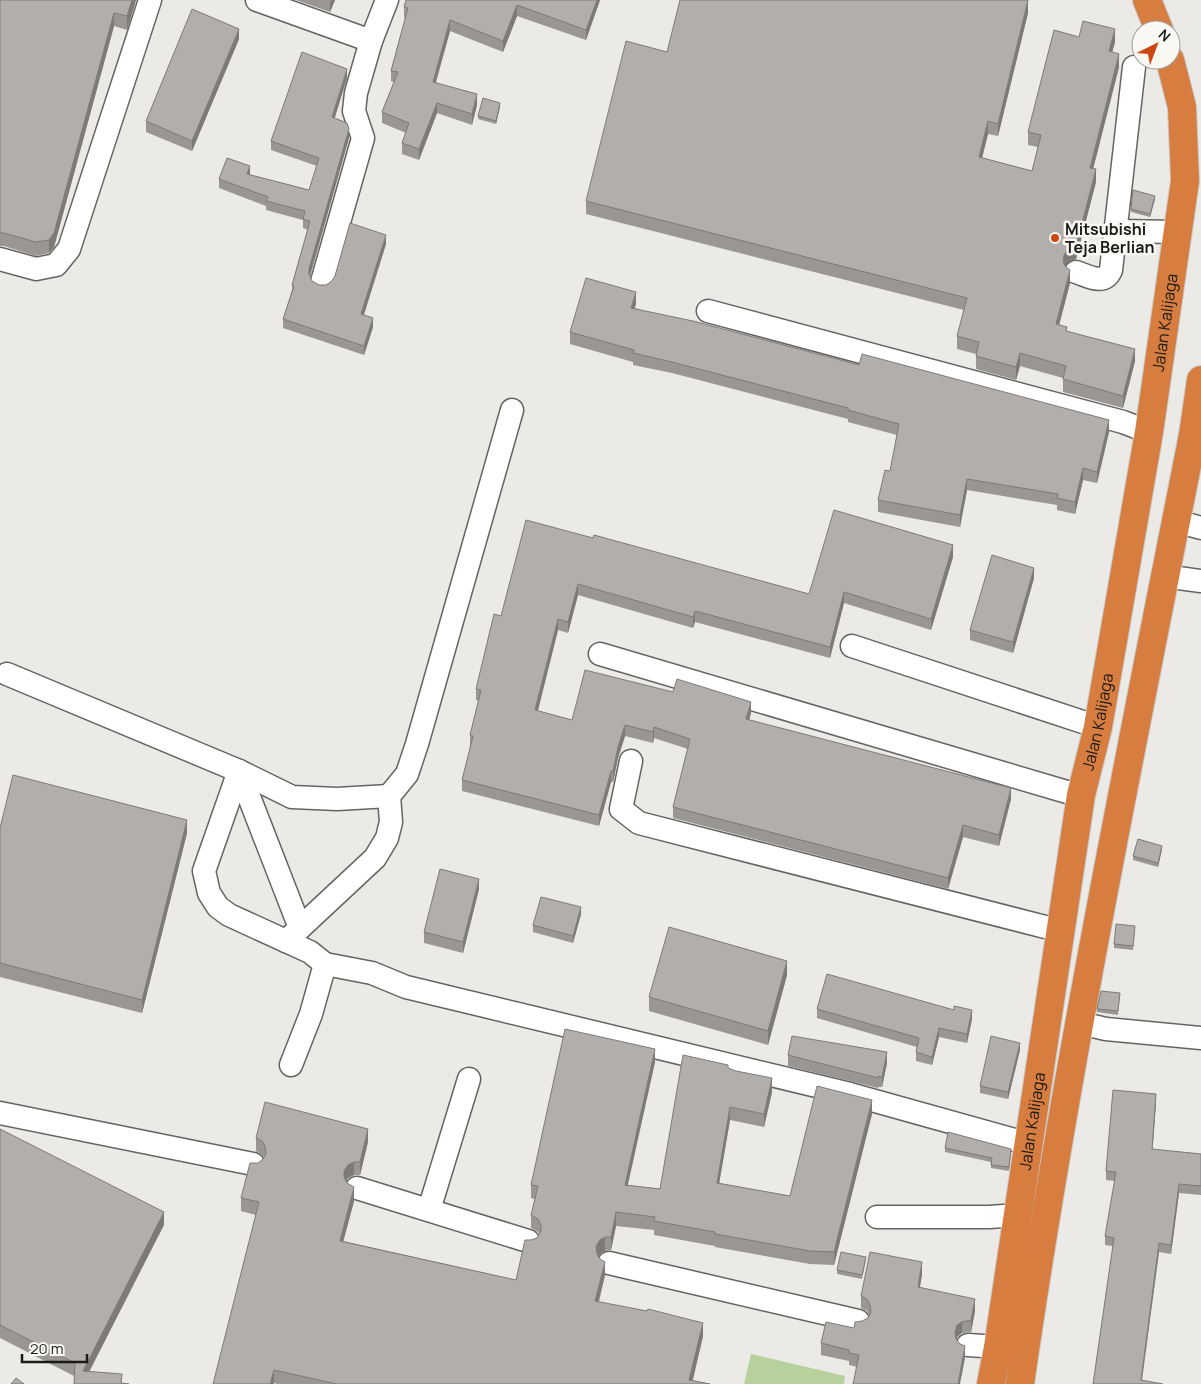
<svg xmlns="http://www.w3.org/2000/svg" width="1201" height="1384" viewBox="0 0 1201 1384" font-family="Manrope,sans-serif">
<style>
.green{fill:#b8d19c}
.lines{fill:none;stroke-linecap:round;stroke-linejoin:round}
.minor-casing{stroke:#656460;stroke-width:25}
.highway-casing{stroke:#c8c8c8;stroke-width:30}
.minor{stroke:#fff;stroke-width:22}
.highway{stroke:#d77d40;stroke-width:28}
.wall{fill:#999693}
.shaded-wall{fill:#7d7a78}
.building{fill:#b2aeab;stroke:#7d7a78}
.poi-dot{fill:#cd4712;stroke:#f9f8f3;stroke-width:2}
.labels{text-anchor:middle;stroke-width:5;stroke-linejoin:round;paint-order:stroke}
.poi-label{font-size:16px;font-weight:bold;fill:#1a1a18;stroke:#f9f8f3;text-anchor:start}
.street-label{font-size:16px;fill:#1a1a18;stroke:#f9f8f3}
</style>
<rect width="100%" height="100%" fill="#eceae6"/>
<!-- green -->
<polygon class="green" points="751,1354 845,1376 844,1384 744,1384"/>
<g class="lines">
<defs>
<g id="minor">
<polyline points="257,0 371,41"/>
<polyline points="1115,231 1178,232"/>
<polyline points="0,259 36,269 56,265 69,249 150,0"/>
<path d="M 1076,272 C 1088,276 1104,286 1111,270 L 1134,67"/>
<polyline points="322,282 363,138 354,111 356,93 371,41 387,0"/>
<polyline points="708,311 1123,422 1149,432"/>
<polyline points="1176,521 1201,528"/>
<polyline points="1164,576 1201,581"/>
<polyline points="852,646 1098,727"/>
<polyline points="600,654 1067,792 1081,795"/>
<polyline points="7,674 239,771 292,797 337,799 389,796"/>
<polyline points="631,761 621,809 639,823 1061,931"/>
<polyline points="239,771 204,871 209,893 218,907 229,915 310,952 325,964"/>
<polyline points="239,771 300,928"/>
<polyline points="286,941 375,858 387,838 391,822 389,796 407,774 417,744 512,410"/>
<polyline points="1080,1023 1106,1029 1201,1038"/>
<polyline points="291,1065 311,1014 325,964 372,973 406,987 850,1094 1029,1144"/>
<polyline points="0,1113 253,1164"/>
<polyline points="357,1188 528,1241"/>
<polyline points="429,1210 469,1079"/>
<polyline points="877,1217 989,1217 1018,1215"/>
<polyline points="609,1263 858,1321"/>
<polyline points="968,1345 998,1347"/>
</g>
<g id="highway">
<polyline points="1147,0 1159,30"/>
<path id="s1" d="M 991,1384 L 998,1347 L 1081,795 L 1098,727 L 1149,432 L 1185,181 L 1182,107 L 1170,60"/>
<path d="M 1020,1384 C 1066,1066 1131,750 1193,435 L 1201,380"/>
</g>
</defs>
<!-- minor casing -->
<use href="#minor" class="minor-casing"/>
<!-- highway casing -->
<use href="#highway" class="highway-casing"/>
<!-- minor -->
<use href="#minor" class="minor"/>
<!-- highway -->
<use href="#highway" class="highway"/>
</g>
<!-- wall -->
<g class="wall">
<polygon points="0,0 136,0 127,30 114,26 54,247 49,253 36,256 4,246 0,246"/>
<polygon points="296,0 335,0 330,12"/>
<polygon points="406,0 600,0 586,40 517,16 503,52 450,31 436,82 477,105 472,125 437,113 419,160 402,154 402,143 406,133 382,123 382,112 394,82 391,81 391,71 405,18 404,17 404,7"/>
<polygon points="1028,13 998,136 988,134 982,158 1032,171 1038,147 1028,145 1028,132 1079,37 1115,42 1112,52 1119,67 1093,169 1096,182 1076,259 1068,262 1065,266 1070,283 1059,325 1067,331 1135,361 1123,408 1063,392 1063,378 1020,366 1016,380 976,369 976,354 957,349 957,336 964,310 586,214 586,201 667,52"/>
<polygon points="239,39 192,151 146,132 146,121"/>
<polygon points="347,78 334,118 349,138 310,277 312,281 319,285 326,285 386,244 364,315 373,327 364,355 283,328 283,319 292,290 292,285 308,230 303,228 303,220 266,210 266,206 219,188 219,179 250,175 309,190 317,166 271,150 271,141"/>
<polygon points="500,107 496,124 478,119 478,116"/>
<polygon points="1155,199 1150,217 1131,212 1131,209"/>
<polygon points="636,304 634,308 1109,432 1097,483 1083,480 1075,514 1057,510 1057,505 967,490 960,527 878,512 878,500 890,471 897,435 848,422 848,419 672,373 633,365 633,362 570,344 570,332"/>
<polygon points="593,538 809,594 953,557 931,630 844,603 830,658 695,622 693,628 578,595 568,633 558,630 538,711 572,720 751,713 749,720 1011,799 999,846 963,837 948,889 673,818 673,807 688,749 654,738 653,743 625,736 618,758 613,782 611,782 599,826 462,791 462,780 471,746 470,746 470,735 479,701 476,700 476,689 501,616"/>
<polygon points="1034,578 1013,653 970,640 970,630"/>
<polygon points="0,828 187,833 142,1013 0,977"/>
<polygon points="1162,849 1158,867 1133,860 1133,856"/>
<polygon points="479,889 463,953 424,943 424,932"/>
<polygon points="581,914 573,943 533,932 533,925"/>
<polygon points="1135,930 1133,950 1114,948 1114,944"/>
<polygon points="787,975 768,1045 649,1011 649,997"/>
<polygon points="1120,993 1118,1015 1097,1012 1097,1009"/>
<polygon points="817,1009 972,1019 967,1043 939,1037 932,1065 916,1061 916,1052 917,1047 817,1018"/>
<polygon points="1020,1050 1008,1099 980,1093 980,1086"/>
<polygon points="788,1055 887,1063 882,1087 878,1087 878,1088 788,1066"/>
<polygon points="655,1062 627,1185 660,1189 728,1068 772,1092 764,1127 730,1120 719,1183 790,1196 872,1114 834,1265 810,1264 715,1247 715,1246 654,1235 654,1230 616,1226 611,1250 605,1251 600,1254 598,1256 605,1275 599,1302 703,1336 692,1380 710,1384 277,1384 274,1383 256,1215 241,1211 241,1198 258,1163 262,1160 264,1157 262,1155 256,1151 256,1138 368,1142 360,1175 354,1175 348,1178 346,1182 354,1201 343,1241 516,1280 531,1240 537,1238 539,1234 538,1232 531,1228 531,1215 535,1199 531,1198 531,1185"/>
<polygon points="1156,1103 1152,1149 1201,1154 1201,1195 1179,1193 1171,1254 1159,1252 1142,1381 1093,1384 1113,1246 1105,1245 1105,1236 1115,1181 1106,1180 1106,1171"/>
<polygon points="0,1129 164,1225 74,1384 74,1376 0,1338"/>
<polygon points="945,1148 1011,1153 1009,1171 991,1168 991,1162 945,1152"/>
<polygon points="866,1260 862,1279 837,1274 837,1270"/>
<polygon points="922,1274 920,1287 975,1311 971,1332 962,1333 957,1337 957,1339 965,1358 857,1367 849,1365 849,1361 821,1355 821,1343 854,1328 868,1318 869,1315 867,1311 861,1308 861,1296"/>
</g>
<!-- shaded-wall -->
<g class="shaded-wall">
<polygon points="132,0 136,0 127,30 127,16"/>
<polygon points="331,0 335,0 330,12 330,2"/>
<polygon points="597,0 600,0 586,40 586,30"/>
<polygon points="1028,0 1028,13 998,136 998,124"/>
<polygon points="517,5 517,16 503,52 503,41"/>
<polygon points="114,13 114,26 54,247 49,253 49,240"/>
<polygon points="450,20 450,31 433,92 433,82"/>
<polygon points="239,29 239,39 192,151 192,141"/>
<polygon points="1115,29 1115,42 1109,64 1109,51"/>
<polygon points="1119,54 1119,67 1090,181 1090,168"/>
<polygon points="347,69 347,78 332,127 332,117"/>
<polygon points="477,94 477,105 472,125 472,114"/>
<polygon points="437,103 437,113 419,160 419,149"/>
<polygon points="500,103 500,107 496,124 496,121"/>
<polygon points="988,121 988,134 979,170 979,157"/>
<polygon points="349,129 349,138 309,278 309,269"/>
<polygon points="250,166 250,175 247,174"/>
<polygon points="1096,169 1096,182 1076,259 1068,262 1064,268 1064,255"/>
<polygon points="1155,196 1155,199 1150,217 1150,214"/>
<polygon points="386,235 386,244 361,323 361,314"/>
<polygon points="1070,270 1070,283 1056,337 1056,324"/>
<polygon points="636,292 636,304 631,319 631,308"/>
<polygon points="373,318 373,327 364,355 364,346"/>
<polygon points="1135,349 1135,361 1123,408 1123,396"/>
<polygon points="1020,353 1020,366 1016,380 1016,367"/>
<polygon points="1109,420 1109,432 1097,483 1097,472"/>
<polygon points="1083,468 1083,480 1075,514 1075,502"/>
<polygon points="967,479 967,490 960,527 960,515"/>
<polygon points="953,545 953,557 931,630 931,619"/>
<polygon points="1034,568 1034,578 1013,653 1013,642"/>
<polygon points="578,584 578,595 568,633 568,622"/>
<polygon points="844,592 844,603 830,658 830,647"/>
<polygon points="695,611 695,622 693,628 693,617"/>
<polygon points="558,619 558,630 535,721 535,710"/>
<polygon points="751,702 751,713 746,730 746,719"/>
<polygon points="625,725 625,736 618,758 613,782 613,771 618,747"/>
<polygon points="654,727 654,738 653,743 653,732"/>
<polygon points="611,771 611,782 599,826 599,815"/>
<polygon points="1011,788 1011,799 999,846 999,835"/>
<polygon points="187,820 187,833 142,1013 142,1000"/>
<polygon points="963,825 963,837 948,889 948,878"/>
<polygon points="1162,846 1162,849 1158,867 1158,863"/>
<polygon points="479,879 479,889 463,953 463,942"/>
<polygon points="581,907 581,914 573,943 573,936"/>
<polygon points="787,961 787,975 768,1045 768,1031"/>
<polygon points="972,1010 972,1019 967,1043 967,1034"/>
<polygon points="939,1028 939,1037 932,1065 932,1057"/>
<polygon points="1020,1043 1020,1050 1008,1099 1008,1092"/>
<polygon points="655,1049 655,1062 625,1198 625,1185"/>
<polygon points="887,1052 887,1063 882,1087 882,1077"/>
<polygon points="772,1078 772,1092 764,1127 764,1114"/>
<polygon points="1156,1094 1156,1103 1152,1158 1152,1149"/>
<polygon points="872,1100 872,1114 834,1265 834,1252"/>
<polygon points="730,1107 730,1120 717,1196 717,1183"/>
<polygon points="368,1129 368,1142 360,1175 360,1162"/>
<polygon points="354,1162 354,1175 348,1178 344,1185 344,1171 348,1165"/>
<polygon points="1179,1184 1179,1193 1171,1254 1171,1245"/>
<polygon points="354,1187 354,1201 340,1254 340,1241"/>
<polygon points="164,1212 164,1225 83,1384 83,1371"/>
<polygon points="616,1212 616,1226 611,1250 611,1237"/>
<polygon points="605,1237 605,1251 600,1254 596,1260 596,1246 600,1240"/>
<polygon points="1159,1243 1159,1252 1141,1384 1141,1380"/>
<polygon points="605,1262 605,1275 595,1314 595,1301"/>
<polygon points="922,1262 922,1274 918,1298 918,1287"/>
<polygon points="975,1299 975,1311 971,1332 971,1320"/>
<polygon points="962,1322 962,1333 957,1337 955,1344 955,1332 957,1325"/>
<polygon points="703,1323 703,1336 692,1384 689,1380"/>
<polygon points="965,1346 965,1358 960,1384 958,1384"/>
<polygon points="274,1370 274,1384 270,1384"/>
</g>
<!-- building -->
<g class="building">
<polygon points="0,0 132,0 127,16 114,13 54,233 49,240 36,242 4,233 0,233"/>
<polygon points="406,0 597,0 586,30 517,5 503,41 450,20 433,82 477,94 472,114 437,103 419,149 402,143 409,123 382,112 398,72 391,71 408,8 404,7"/>
<polygon points="680,0 1028,0 998,124 988,121 979,157 1032,171 1041,135 1028,132 1054,30 1079,37 1083,21 1115,29 1109,51 1119,54 1090,168 1096,169 1078,239 1076,246 1068,249 1064,255 1063,262 1066,267 1070,270 1056,324 1067,327 1066,331 1135,349 1123,396 1063,379 1066,366 1020,353 1016,367 976,356 979,342 957,336 967,298 586,201 626,41 667,52"/>
<polygon points="192,9 239,29 192,141 146,121"/>
<polygon points="302,52 347,69 332,117 347,123 349,129 309,269 309,275 312,281 319,285 326,285 331,282 335,276 350,223 386,235 361,314 373,318 364,346 283,319 294,286 292,285 310,221 303,219 305,211 266,201 268,197 219,179 227,158 250,166 247,174 309,190 319,158 271,141"/>
<polygon points="483,98 500,103 496,121 478,116"/>
<polygon points="1133,190 1155,196 1150,214 1131,209"/>
<polygon points="586,278 636,292 631,308 693,321 859,365 862,354 1109,420 1097,472 1083,468 1075,502 1057,498 1058,494 967,479 960,515 878,500 885,470 890,471 899,424 848,410 848,408 672,362 633,353 634,350 570,332"/>
<polygon points="834,510 953,545 931,619 844,592 830,647 695,611 693,617 578,584 568,622 558,619 535,710 572,720 585,670 673,692 677,679 751,702 746,719 1011,788 999,835 963,825 948,878 673,807 690,739 654,727 653,732 625,725 618,747 613,771 611,771 599,815 462,780 473,736 470,735 481,690 476,689 494,614 501,616 526,520 593,538 594,535 809,594"/>
<polygon points="992,555 1034,568 1013,642 970,630"/>
<polygon points="13,775 187,820 142,1000 0,963 0,828"/>
<polygon points="1138,839 1162,846 1158,863 1133,856"/>
<polygon points="440,869 479,879 463,942 424,932"/>
<polygon points="541,897 581,907 573,936 533,925"/>
<polygon points="1116,924 1135,926 1133,946 1114,944"/>
<polygon points="669,927 787,961 768,1031 649,997"/>
<polygon points="827,974 954,1010 954,1006 972,1010 967,1034 939,1028 932,1057 916,1052 919,1038 817,1009"/>
<polygon points="1101,991 1120,993 1118,1011 1097,1009"/>
<polygon points="565,1029 655,1049 625,1185 660,1189 683,1055 728,1065 728,1068 736,1071 772,1078 764,1114 730,1107 717,1183 790,1196 817,1086 872,1100 834,1252 810,1251 715,1234 715,1232 654,1221 655,1217 616,1212 611,1237 605,1237 600,1240 596,1246 597,1254 600,1259 605,1262 595,1301 647,1311 648,1309 703,1323 689,1380 710,1384 337,1384 274,1370 270,1384 213,1384 259,1202 241,1198 250,1163 258,1163 262,1160 266,1154 265,1146 262,1141 256,1138 265,1102 368,1129 360,1162 354,1162 348,1165 344,1171 344,1177 347,1183 354,1187 340,1241 516,1280 525,1240 531,1240 537,1238 541,1231 541,1225 538,1219 531,1215 538,1186 531,1185"/>
<polygon points="792,1036 887,1052 882,1077 878,1076 878,1078 788,1055"/>
<polygon points="991,1036 1020,1043 1008,1092 980,1086"/>
<polygon points="1113,1090 1156,1094 1152,1149 1201,1154 1201,1186 1179,1184 1171,1245 1159,1243 1141,1380 1163,1384 1093,1384 1114,1238 1105,1236 1116,1172 1106,1171"/>
<polygon points="0,1129 164,1212 83,1371 122,1374 121,1383 129,1384 74,1384 75,1363 0,1325"/>
<polygon points="948,1132 1011,1149 1009,1167 991,1165 992,1158 945,1148"/>
<polygon points="841,1252 866,1257 862,1275 837,1270"/>
<polygon points="870,1252 922,1262 918,1287 975,1299 971,1320 962,1322 957,1325 955,1332 956,1339 960,1344 965,1346 958,1384 853,1384 859,1355 849,1353 849,1350 821,1343 826,1322 854,1328 855,1322 862,1321 868,1318 871,1312 870,1305 867,1299 861,1296"/>
<polygon points="16,1378 24,1384 11,1384"/>
</g>
<!-- markers -->
<circle class="poi-dot" cx="1055" cy="238" r="5"/>
<g class="labels">
<!-- poi labels -->
<g class="poi-label">
<text x="1065" y="235">Mitsubishi<tspan x="1065" dy="18">Teja Berlian</tspan></text>
</g>
<!-- street labels -->
<g class="street-label">
<text dy="6" stroke="none"><textPath href="#s1" startOffset="1076">Jalan Kalijaga</textPath></text>
<text dy="6" stroke="none"><textPath href="#s1" startOffset="671">Jalan Kalijaga</textPath></text>
<text dy="6" stroke="none"><textPath href="#s1" startOffset="266">Jalan Kalijaga</textPath></text>
</g>
</g>
<!-- north arrow -->
<g transform="translate(1156 45) rotate(42)"><circle r="24" fill="#f9f8f3" stroke="#a09f9b"/>
<path d="M0-4L9 19L0 12L-9 19Z" fill="#cd4712"/>
<text y="-8" font-size="14" font-weight="bold" text-anchor="middle" fill="#1a1a18">N</text>
</g>
<!-- scale -->
<path d="M22 1354v8h65v-8" fill="none" stroke="#1a1a18" stroke-width="2.5"/>
<text x="30" y="1354" font-size="15" fill="#1a1a18" stroke="#f9f8f3" stroke-width="4" paint-order="stroke">20 m</text>
</svg>
